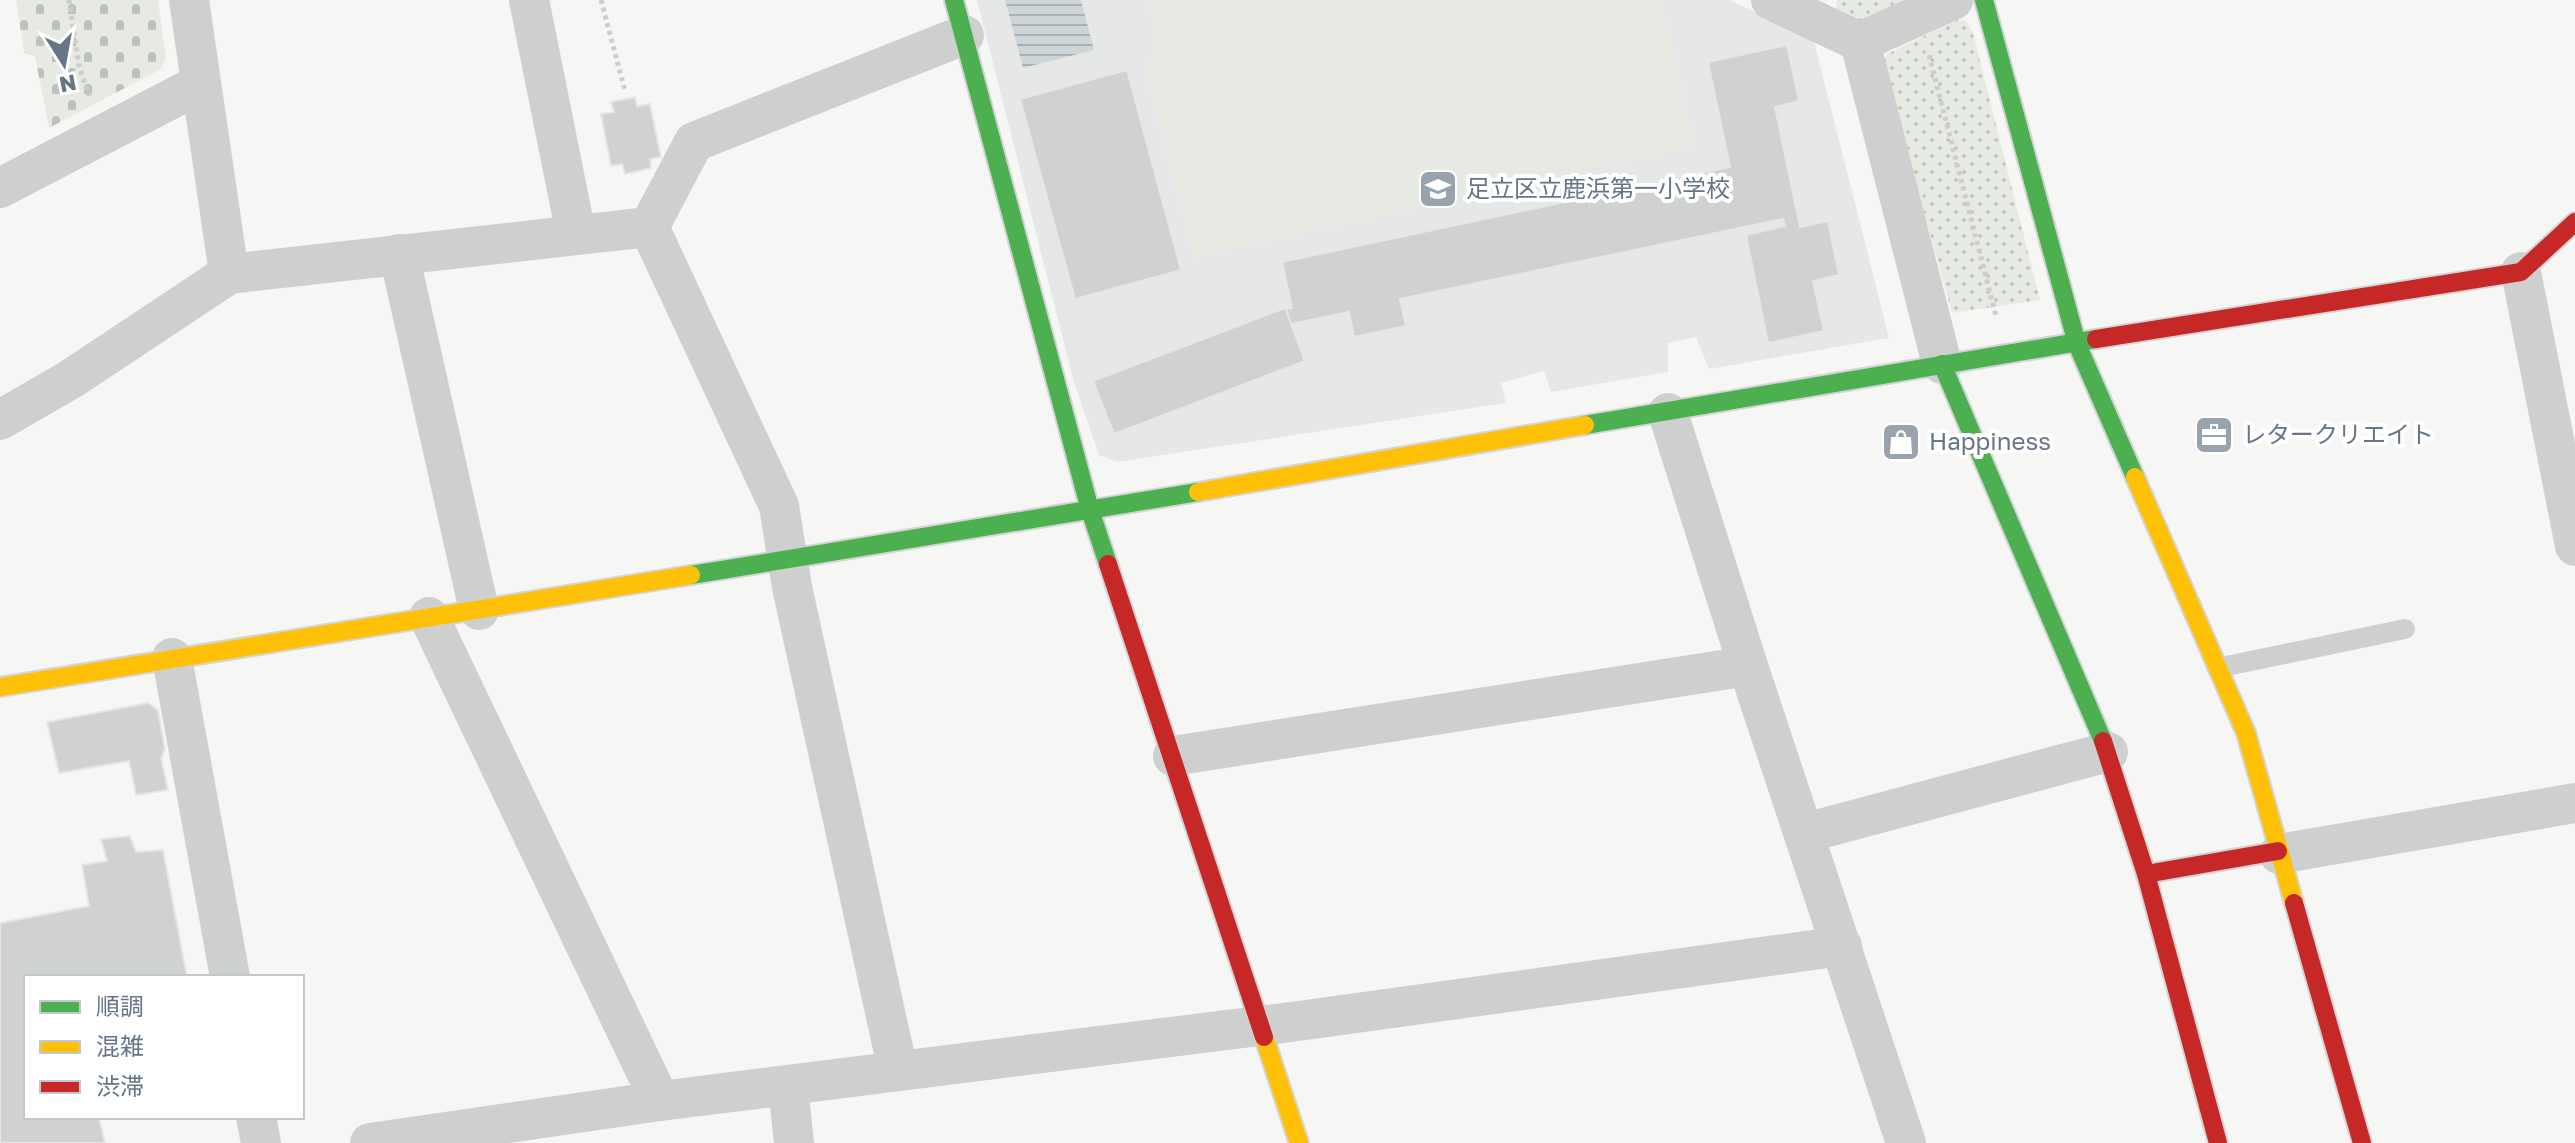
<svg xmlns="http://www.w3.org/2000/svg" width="2575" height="1143" viewBox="0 0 2575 1143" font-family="'Golos Text','Noto Sans JP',sans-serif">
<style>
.built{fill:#e6e8e8}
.grass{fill:url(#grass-dots)}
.cemetery{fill:url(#cemetery-stones)}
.pitch{fill:#e6eae3}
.water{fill:url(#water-rules)}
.building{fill:#d0d1d1;stroke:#e6e6e5;stroke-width:2}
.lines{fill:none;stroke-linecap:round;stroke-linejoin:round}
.fast-casing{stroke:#d3d5d5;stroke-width:22}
.slow-casing{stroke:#d3d5d5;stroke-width:22}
.jam-casing{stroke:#d3d5d5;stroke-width:22}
.path{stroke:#cccdcd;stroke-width:5;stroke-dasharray:4 4;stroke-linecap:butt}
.lane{stroke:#ced0d0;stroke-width:20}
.street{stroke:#ced0d0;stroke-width:40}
.fast{stroke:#4caf50;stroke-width:18}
.slow{stroke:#ffc107;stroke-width:18}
.jam{stroke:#c62828;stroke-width:18}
.labels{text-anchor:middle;stroke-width:8;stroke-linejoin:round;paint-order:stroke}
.poi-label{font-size:24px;fill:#667686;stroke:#fff;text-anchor:start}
</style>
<defs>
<pattern id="grass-dots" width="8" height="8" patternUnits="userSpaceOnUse" patternTransform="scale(2)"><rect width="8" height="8" fill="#e6eae3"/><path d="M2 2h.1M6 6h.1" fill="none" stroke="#bec2be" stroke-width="1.8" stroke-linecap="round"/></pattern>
<pattern id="cemetery-stones" width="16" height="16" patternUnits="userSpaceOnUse" patternTransform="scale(2)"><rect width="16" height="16" fill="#e6eae3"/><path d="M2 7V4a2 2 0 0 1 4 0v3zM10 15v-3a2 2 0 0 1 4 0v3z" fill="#bec2be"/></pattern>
<pattern id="water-rules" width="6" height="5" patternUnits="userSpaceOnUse" patternTransform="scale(2)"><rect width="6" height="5" fill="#ced5d8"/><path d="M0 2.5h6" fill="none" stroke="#abb1b5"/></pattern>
</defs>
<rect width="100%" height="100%" fill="#f6f7f5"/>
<!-- built -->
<polygon class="built" points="977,0 1730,0 1814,41 1889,338 1709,369 1696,337 1668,343 1668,372 1551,392 1544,371 1501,383 1506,403 1117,462 1099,455 1073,379"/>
<!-- grass -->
<g class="grass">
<polygon points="1837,0 1906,0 1860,22 1836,9"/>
<polygon points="1957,20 1966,21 1973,33 2040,300 1952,313 1883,64 1887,54"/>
</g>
<!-- cemetery -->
<polygon class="cemetery" points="16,0 158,0 166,59 161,69 49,128 35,57 24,52"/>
<!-- pitch -->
<polygon class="pitch" points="1148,0 1657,0 1665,17 1695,146 1194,257 1144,64 1161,59"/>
<!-- water -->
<polygon class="water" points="1005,0 1081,0 1094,50 1023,68"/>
<!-- building -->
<g class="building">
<polygon points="1787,45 1799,101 1775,107 1800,227 1828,221 1839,275 1813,281 1824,331 1768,343 1746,235 1785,226 1783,219 1400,299 1406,326 1354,337 1349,312 1291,324 1286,309 1292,308 1282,262 1730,167 1708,62"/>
<polygon points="1127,70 1181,270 1075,299 1020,99"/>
<polygon points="635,97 637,106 650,104 661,157 650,159 651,168 625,174 622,164 611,166 601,114 614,112 611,102"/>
<polygon points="1285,308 1305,361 1114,434 1093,381"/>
<polygon points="148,703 158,710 165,749 161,758 168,790 136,795 129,761 59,773 47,722"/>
<polygon points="130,836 136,852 163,850 187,977 26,977 26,1117 99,1117 105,1143 0,1143 0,923 89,906 82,865 107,861 101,839"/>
</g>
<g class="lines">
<defs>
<g id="fast">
<polyline points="954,0 1090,510 1108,564"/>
<polyline points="1984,0 2077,344 2135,477"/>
<polyline points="1942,364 2103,741"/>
<polyline points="1585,425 2096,339"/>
<polyline points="691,575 1198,492"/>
</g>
<g id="slow">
<polyline points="2135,477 2246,733 2294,903"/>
<polyline points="1198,492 1585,425"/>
<polyline points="0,687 691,575"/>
<polyline points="1264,1037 1299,1143"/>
</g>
<g id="jam">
<polyline points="2096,339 2521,272 2575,222"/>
<polyline points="1108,564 1264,1037"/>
<polyline points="2103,741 2146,874 2218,1143"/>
<polyline points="2146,874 2278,851"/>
<polyline points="2294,903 2362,1143"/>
</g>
</defs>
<!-- fast casing -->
<use href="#fast" class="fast-casing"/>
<!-- slow casing -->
<use href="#slow" class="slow-casing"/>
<!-- jam casing -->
<use href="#jam" class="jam-casing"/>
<!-- path -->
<g class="path">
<polyline points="69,0 79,66 89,96"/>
<polyline points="601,0 625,91"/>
<polyline points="1929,55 1996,316"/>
</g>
<!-- lane -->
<polyline class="lane" points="2217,668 2405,629"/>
<!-- street -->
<g class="street">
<polyline points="189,0 229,274"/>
<polyline points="529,0 576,234"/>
<polyline points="1771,0 1860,42 1942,364"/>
<polyline points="1860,42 1953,0"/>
<polyline points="0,188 200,84"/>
<polyline points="649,227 779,506 792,587 898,1071"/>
<polyline points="399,254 479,610"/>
<polyline points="2521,272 2575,546"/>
<polyline points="1668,413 1748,666 1906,1143"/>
<polyline points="0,420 71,379 229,274 649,227 694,142 964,35"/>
<polyline points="429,617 660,1101"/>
<polyline points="172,658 230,977"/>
<polyline points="1173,756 1748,666"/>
<polyline points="1805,833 2108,752"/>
<polyline points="2279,854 2575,803"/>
<polyline points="788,1086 794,1143"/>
<polyline points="256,1117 261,1143"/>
<polyline points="370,1143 660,1101 1291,1022 1842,946"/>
</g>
<!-- fast -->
<use href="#fast" class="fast"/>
<!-- slow -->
<use href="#slow" class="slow"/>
<!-- jam -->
<use href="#jam" class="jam"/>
</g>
<!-- icons -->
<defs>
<symbol id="school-square" viewBox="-11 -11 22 22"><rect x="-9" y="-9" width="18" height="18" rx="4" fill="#98a3ad" stroke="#fff"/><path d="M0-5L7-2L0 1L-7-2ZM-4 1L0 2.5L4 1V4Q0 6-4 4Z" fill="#fff"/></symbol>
<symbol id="office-square" viewBox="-11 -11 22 22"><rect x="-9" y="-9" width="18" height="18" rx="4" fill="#98a3ad" stroke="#fff"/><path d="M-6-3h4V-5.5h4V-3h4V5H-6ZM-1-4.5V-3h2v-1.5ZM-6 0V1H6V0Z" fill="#fff"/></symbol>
<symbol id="shop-square" viewBox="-11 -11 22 22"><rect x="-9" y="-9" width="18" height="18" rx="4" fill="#98a3ad" stroke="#fff"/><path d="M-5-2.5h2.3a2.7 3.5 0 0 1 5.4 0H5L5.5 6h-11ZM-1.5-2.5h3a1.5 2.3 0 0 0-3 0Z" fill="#fff"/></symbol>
</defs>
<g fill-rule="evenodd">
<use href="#school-square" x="1416" y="167" width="44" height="44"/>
<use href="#office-square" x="2192" y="413" width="44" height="44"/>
<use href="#shop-square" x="1879" y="420" width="44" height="44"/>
</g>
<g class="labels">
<!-- poi labels -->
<g class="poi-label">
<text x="1466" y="197">足立区立鹿浜第一小学校</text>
<text x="2242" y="443">レタークリエイト</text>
<text x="1929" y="450">Happiness</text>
</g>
</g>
<!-- legend -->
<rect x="24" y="975" width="280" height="144" fill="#ffffff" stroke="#c2c8cf" stroke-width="2"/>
<rect x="40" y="1001" width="40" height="12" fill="#4caf50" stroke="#c2c8cf" stroke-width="2"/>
<text x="96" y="1015" font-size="24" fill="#667686">順調</text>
<rect x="40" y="1041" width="40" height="12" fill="#ffc107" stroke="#c2c8cf" stroke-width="2"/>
<text x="96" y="1055" font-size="24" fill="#667686">混雑</text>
<rect x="40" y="1081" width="40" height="12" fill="#c62828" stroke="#c2c8cf" stroke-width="2"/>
<text x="96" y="1095" font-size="24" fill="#667686">渋滞</text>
<!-- north arrow -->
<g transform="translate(64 64) rotate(169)" stroke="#ffffff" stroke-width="6" paint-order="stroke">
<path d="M0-6L14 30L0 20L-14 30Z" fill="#667686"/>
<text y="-12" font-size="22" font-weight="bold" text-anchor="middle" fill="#667686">N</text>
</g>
</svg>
